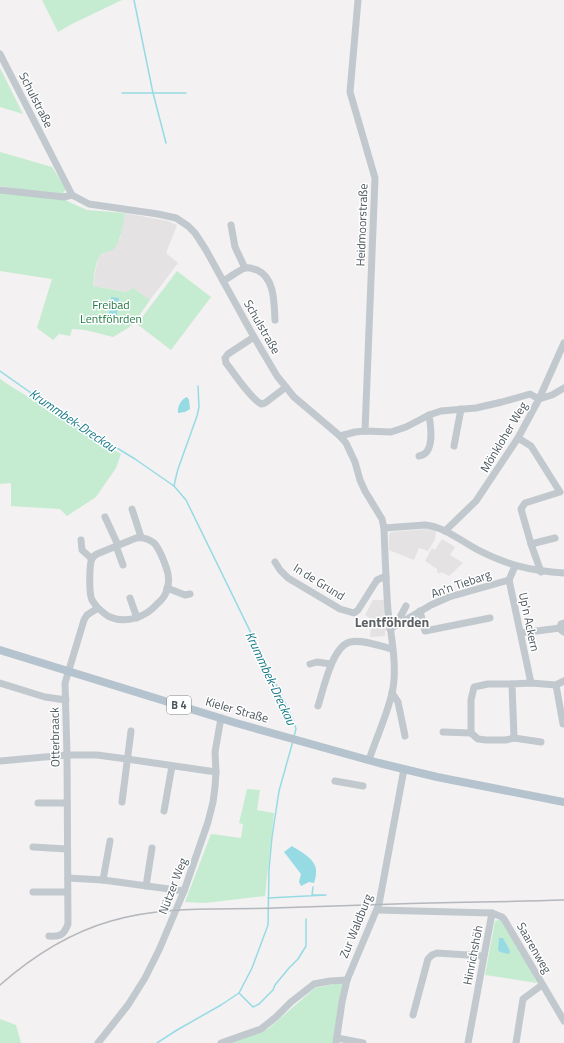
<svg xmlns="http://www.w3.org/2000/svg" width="564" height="1043" viewBox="0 0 564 1043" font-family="'Titillium Web',sans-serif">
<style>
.education{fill:#e4e2e3}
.green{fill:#c5ecd0}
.water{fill:#96dbe4}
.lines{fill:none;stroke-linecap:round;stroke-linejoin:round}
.stream{stroke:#96dbe4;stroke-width:1.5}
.minor{stroke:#c1c9ce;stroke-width:7}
.major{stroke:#b4c3cd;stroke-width:8}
.rail{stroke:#b4b7bb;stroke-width:1.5}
.labels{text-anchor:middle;stroke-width:3;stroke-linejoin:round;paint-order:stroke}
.shield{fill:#fff;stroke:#81898e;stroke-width:1}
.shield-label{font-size:11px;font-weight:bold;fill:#4b565d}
.street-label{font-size:12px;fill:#4b565d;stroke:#fff}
.park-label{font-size:12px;fill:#217945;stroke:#fff}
.water-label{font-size:13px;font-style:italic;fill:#1a7d8b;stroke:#fff}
.quarter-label{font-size:14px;font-weight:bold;fill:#5e6265;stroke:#fff}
</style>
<rect width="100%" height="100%" fill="#f3f1f2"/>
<!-- education -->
<g class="education">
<polygon points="125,213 168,221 177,225 166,253 178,263 150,300 133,288 126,292 93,286 96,267 99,257 120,239"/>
<polygon points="426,529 436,531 435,539 428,551 419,548 414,560 389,550 389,534 391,532"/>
<polygon points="442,539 455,547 450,555 463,563 449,576 441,572 440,574 437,572 437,569 425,561 432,548 435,550"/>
<polygon points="373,600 384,600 387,629 385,632 385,636 370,637 372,620 365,615"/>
</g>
<!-- green -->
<g class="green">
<polygon points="42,0 122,0 72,24 58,32"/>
<polygon points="0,68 23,114 0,107"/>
<polygon points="0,152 52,167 66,189 62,195 0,186"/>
<path d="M 0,192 L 65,198 L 67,201 L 87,210 L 125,213 C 123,224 122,236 116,246 C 111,253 109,250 103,253 C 95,258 94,277 93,286 L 126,292 L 133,288 L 150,300 L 134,323 L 128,328 L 113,337 L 85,330 L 72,329 L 70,336 L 59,334 L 53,340 L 37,328 L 52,279 L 0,271 Z"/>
<polygon points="177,271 211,297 171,350 137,324"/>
<polygon points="0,379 12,387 42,405 121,454 116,468 96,497 67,516 60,509 11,506 11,483 0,484"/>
<polygon points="247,789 260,790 257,810 274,813 265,896 205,903 185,902 211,834 241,838 243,824 239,823"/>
<polygon points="503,919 537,983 485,975 495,921"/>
<polygon points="344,982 334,1043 227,1043 268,1029 315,988"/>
<polygon points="0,1019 16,1025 21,1043 0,1043"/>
</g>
<!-- water -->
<g class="water">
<polygon points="111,297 119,298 116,321 108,320"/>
<path d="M 187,397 L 189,400 L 190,409 L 185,412 L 178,413 C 177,407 181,399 187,397 Z"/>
<path d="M 292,846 C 301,852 318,860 316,873 C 316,876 315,880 314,883 L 309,882 L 301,886 L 299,882 L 301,874 L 284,852 Z"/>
<polygon points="499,938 503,938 510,951 509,954 500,952 498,950"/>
</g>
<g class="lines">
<!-- stream -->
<g class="stream">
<polyline points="134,0 153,93 166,143"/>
<polyline points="122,93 186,93"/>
<polyline points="0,371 61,414 135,459 174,486 186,500 293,719 296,729 294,736"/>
<polyline points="174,486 175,481 178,469 197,416 199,407 198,386"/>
<polyline points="268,898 326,895 312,895 313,887"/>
<polyline points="239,993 253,1007 259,1004 273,990 275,985 289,968 298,959 306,946 306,919"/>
<polyline points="157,1043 177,1030 221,1005 239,993 252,968 268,925 269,869 272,837 279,791 293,741"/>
</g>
<!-- minor -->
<g class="minor">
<polyline points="358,0 350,92 375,178 365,431"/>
<path d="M 0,54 L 72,195 L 89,204 L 158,214 L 176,218 L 188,226 L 195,233 L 206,250 L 254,337 L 277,376 L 294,397 L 340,436 L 346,443 L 355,462 L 360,480 L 365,491 L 382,519 L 384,528 C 385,556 386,583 388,611 C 391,636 398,668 392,693 C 387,715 377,736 370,757 L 369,760"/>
<polyline points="0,190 64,197 72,195"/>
<polyline points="231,225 235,247 245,268"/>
<path d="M 223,281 C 229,278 239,270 245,268 C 249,267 253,269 257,270 C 275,278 274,303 275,320"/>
<path d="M 254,337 L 228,354 L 225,358 L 226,363 C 235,374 249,397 261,404 L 265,403 L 286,387"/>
<polyline points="340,436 355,432 365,431 391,432 406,427 429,415 441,411 476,408 502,402 530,394 539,399 552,395 564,388"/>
<polyline points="518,438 531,446 560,492 525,503 521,509 531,544 541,572"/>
<polyline points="454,446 461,409"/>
<path d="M 419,456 C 435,454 431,427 429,415"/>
<polyline points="132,509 141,537"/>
<polyline points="105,517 118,545"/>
<path d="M 384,528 L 425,525 C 445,527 461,541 478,550 C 507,565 531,571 564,573"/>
<polyline points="445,531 476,501 518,438 539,399 564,343"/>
<polyline points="81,540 82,550 92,559"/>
<polyline points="531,544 555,538"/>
<polyline points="116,546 123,565"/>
<polyline points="275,562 280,570 288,578 340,609 354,613 358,610 377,580 386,576"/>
<polyline points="515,566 509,580 531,683"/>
<polyline points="167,588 185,595 190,594"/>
<polyline points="130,598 137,618"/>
<polyline points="420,611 425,631 490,618"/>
<polyline points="564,623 561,624 560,627 561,630 564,632"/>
<polyline points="396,625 406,606"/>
<polyline points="390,629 431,605 449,597 509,580"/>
<polyline points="521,633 560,628"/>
<polyline points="310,664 317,662 331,664"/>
<polyline points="0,683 45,697 66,700"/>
<polyline points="556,685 563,724 564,724"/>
<polyline points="392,693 398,702 405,736"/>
<path d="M 318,706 C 323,691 332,646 350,642 C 362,639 380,646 392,649"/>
<polyline points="443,732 471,733 478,739 486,740 506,740 514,738 512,684 531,683 556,685 564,681"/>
<polyline points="471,733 471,700 474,687 488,684 512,684"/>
<polyline points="514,738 541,742"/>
<polyline points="0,761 67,755 97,755 127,759 216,772"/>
<polyline points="335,781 363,786"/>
<polyline points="122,802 131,731"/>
<polyline points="38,803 67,803"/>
<polyline points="164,811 172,766"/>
<polyline points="33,847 67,849"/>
<polyline points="68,878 103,880 184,891"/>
<polyline points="103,880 110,841"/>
<polyline points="146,886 152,848"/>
<polyline points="33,892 67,892"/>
<polyline points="377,910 492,913 502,917 504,919 564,1021"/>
<path d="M 49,936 C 60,937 64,935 68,924 L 67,755 L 65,683 L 84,620 L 87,615 L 98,608 C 102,611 105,615 110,617 C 126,624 146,617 157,604 C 162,600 166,595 167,589 C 169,583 169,576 167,570 C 165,563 159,548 154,543 C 149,539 142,537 136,538 L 97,554 C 95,555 93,557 92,558 C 89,565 89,594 92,600 C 94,603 96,606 98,608"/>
<polyline points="413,1015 428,959 432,955 437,953 483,956"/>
<polyline points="337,1038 363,1043"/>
<polyline points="98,1043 128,1005 145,978 159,950 184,891 208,822 213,802 215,787 216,772 215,752 221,718"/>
<polyline points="221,1043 261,1029 276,1017 291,1002 314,984 330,981 347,980"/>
<polyline points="336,1043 342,1002 347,980 379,904 404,769"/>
<polyline points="468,1043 492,913"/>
<polyline points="516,1043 523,999 542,985"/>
</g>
<!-- major -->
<polyline class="major" points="0,650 236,723 379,763 437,777 564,802"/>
<!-- rail -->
<path class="rail" d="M 0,985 C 33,956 69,933 111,921 C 164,905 220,910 274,908 C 314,907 354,905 395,904 C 451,902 508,902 564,900"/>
</g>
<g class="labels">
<!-- shield labels -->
<rect class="shield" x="167" y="696" width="24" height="18" rx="3"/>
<g class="shield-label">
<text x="179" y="709">B 4</text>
</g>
<!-- street labels -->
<g class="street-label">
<text transform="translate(36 100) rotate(63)" y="4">Schulstraße</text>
<text transform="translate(362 225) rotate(-88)" y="4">Heidmoorstraße</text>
<text transform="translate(262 327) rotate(60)" y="4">Schulstraße</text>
<text transform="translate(504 437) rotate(-59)" y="4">Mönkloher Weg</text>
<text transform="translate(319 582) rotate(32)" y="4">In de Grund</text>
<text transform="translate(461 584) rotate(-19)" y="4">An'n Tiebarg</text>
<text transform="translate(529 622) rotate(78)" y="4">Up'n Ackern</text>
<text transform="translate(237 710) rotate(16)" y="4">Kieler Straße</text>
<text transform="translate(55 737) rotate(-91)" y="4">Otterbraack</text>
<text transform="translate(173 886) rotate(-69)" y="4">Nützer Weg</text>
<text transform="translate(356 926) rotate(-68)" y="4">Zur Waldburg</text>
<text transform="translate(534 948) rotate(60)" y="4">Saarenweg</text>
<text transform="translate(473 955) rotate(-79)" y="4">Hinrichshöh</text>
</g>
<!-- park labels -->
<g class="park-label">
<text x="111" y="309">Freibad<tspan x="111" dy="14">Lentföhrden</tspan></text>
</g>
<!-- water labels -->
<g class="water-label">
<text transform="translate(73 420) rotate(34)" y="5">Krummbek-Dreckau</text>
<text transform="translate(271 678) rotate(65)" y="5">Krummbek-Dreckau</text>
</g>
<!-- quarter labels -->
<g class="quarter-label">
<text x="392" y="627">Lentföhrden</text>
</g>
</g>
</svg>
